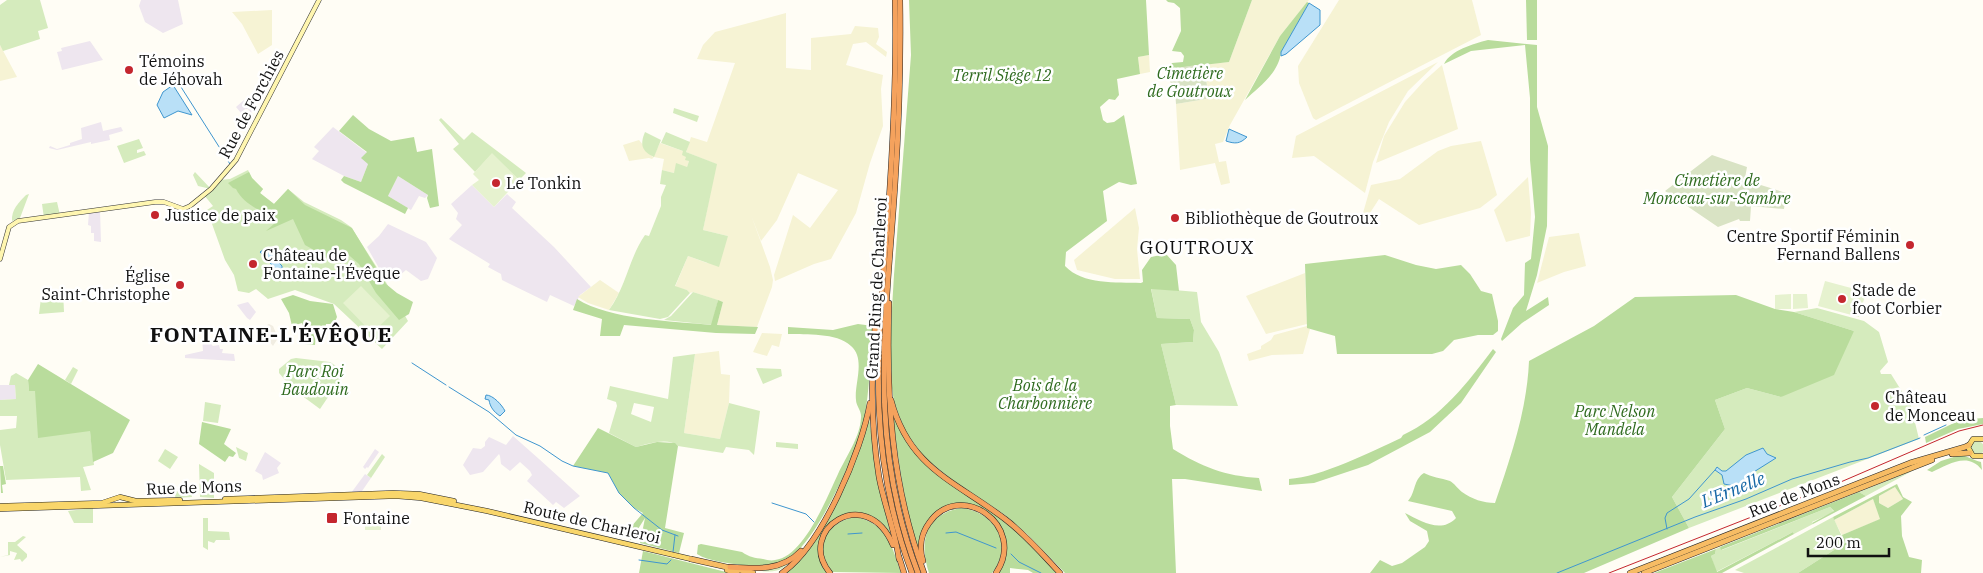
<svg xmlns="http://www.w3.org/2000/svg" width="1983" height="573" viewBox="0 0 1983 573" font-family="'IBM Plex Serif',serif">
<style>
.industrial{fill:#eee6ef}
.farmland{fill:#f6f3d4}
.green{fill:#d5ebbd;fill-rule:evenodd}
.forest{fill:#b9dc9c;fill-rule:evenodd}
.cemetery{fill:#d9e3c4}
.pitch{fill:#e6f2cf}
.plaza{fill:#f1ede2}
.water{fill:#b9e0f7;stroke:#3f96cf}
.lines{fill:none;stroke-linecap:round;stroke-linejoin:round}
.stream{stroke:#3f96cf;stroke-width:1}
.secondary-casing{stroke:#333;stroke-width:5}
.primary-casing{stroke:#222;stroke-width:5.5}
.trunk-casing{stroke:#222;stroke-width:6}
.motorway-casing{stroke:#222;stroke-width:6}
.secondary{stroke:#fff6b0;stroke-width:4}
.primary{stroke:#f9d66b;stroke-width:4.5}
.trunk{stroke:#f7bc64;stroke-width:5}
.motorway{stroke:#f5a25d;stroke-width:5}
.tram{stroke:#c4262e;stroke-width:1}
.poi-dot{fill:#c4262e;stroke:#fff;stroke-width:2}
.labels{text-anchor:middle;stroke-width:5;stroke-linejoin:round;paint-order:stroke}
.poi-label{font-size:16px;fill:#111;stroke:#fff;text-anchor:start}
.park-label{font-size:16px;font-style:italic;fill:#2f6b1f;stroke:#fff}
.street-label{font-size:16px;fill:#111;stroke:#fff}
.water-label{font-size:18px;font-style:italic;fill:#1768a6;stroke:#fff}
.quarter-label{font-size:19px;letter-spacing:1px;fill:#111;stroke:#fff}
.district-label{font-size:21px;font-weight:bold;letter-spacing:1px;fill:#111;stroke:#fff}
</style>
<rect width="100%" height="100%" fill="#fffdf5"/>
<!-- industrial -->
<g class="industrial">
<polygon points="141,0 178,0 183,24 163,33 145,22 139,6"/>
<polygon points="90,41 103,60 62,70 57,52 62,51 61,48"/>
<polygon points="244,100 255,107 251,113 248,109 245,109 241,113 236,107"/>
<polygon points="101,122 103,131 121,127 123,131 109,135 110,140 91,144 91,142 57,150 49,148 50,146 57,149 70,145 70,143 82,139 81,128"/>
<polygon points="333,127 367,153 368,164 361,182 344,176 312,159 319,151 314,147"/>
<polygon points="398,176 428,195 425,198 419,196 411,210 388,196"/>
<polygon points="472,185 494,207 507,194 516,202 512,208 554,247 591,287 580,295 574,306 550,295 547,302 502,280 501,274 488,267 490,264 449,239 462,225 456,219 458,213 451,204"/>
<polygon points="100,210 101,242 94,241 94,233 91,233 91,226 88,225 89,212"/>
<polygon points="388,224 426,242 437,258 428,279 421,281 406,270 400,275 396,269 384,277 367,247 379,236"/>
<polygon points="248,302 256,312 250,320 247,318 237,305"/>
<polygon points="206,338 209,344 211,344 213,346 219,345 220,349 223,349 222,353 234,354 235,361 185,358 185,355 203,351 202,339"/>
<polygon points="0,385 15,385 16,399 0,400"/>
<polygon points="513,436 539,459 580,496 564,508 556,502 553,505 527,481 532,475 530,471 520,462 510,471 501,464 500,456 499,454 483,472 470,475 463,465 473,448 481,449 485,446 485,442 489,437 506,445"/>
<polygon points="375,449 379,452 368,468 367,467 365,469 363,467"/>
<polygon points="265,452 281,463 277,468 279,473 263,480 262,475 255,471"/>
<polygon points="365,474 371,478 360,494 351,493"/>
</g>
<!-- farmland -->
<g class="farmland">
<polygon points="1252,0 1309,0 1280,36 1230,125 1223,142 1215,144 1219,162 1226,161 1230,183 1221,185 1215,163 1180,170 1176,104 1206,99 1208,93 1204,64 1229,62"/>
<polygon points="1339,0 1472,0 1481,35 1316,120 1313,118 1299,83 1298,66"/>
<polygon points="272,10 272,45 258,54 242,24 232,12"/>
<polygon points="786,13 786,68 811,70 811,38 851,34 855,26 878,28 879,37 876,44 887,52 886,57 866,42 853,44 846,65 883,75 881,89 883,126 870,163 856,213 831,259 814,264 775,281 774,275 793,215 810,228 838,190 798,173 777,220 761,241 751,215 770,267 773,280 772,287 757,327 717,325 723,302 693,292 690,293 687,290 675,287 688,256 707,263 728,236 703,230 716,164 686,152 691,137 707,142 735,63 697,59 703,45 715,32"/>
<polygon points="0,45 17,77 0,81"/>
<polygon points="1149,55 1150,72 1140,74 1138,57"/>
<polygon points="1438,62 1408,91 1389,122 1373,162 1365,193 1314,156 1292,158 1296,136"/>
<polygon points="1442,65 1458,129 1376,163 1384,136 1405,102 1424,81"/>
<polygon points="639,140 653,157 660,143 683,151 689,161 687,167 674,173 662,170 664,159 654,157 652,159 649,158 629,161 623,145"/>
<polygon points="1481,141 1497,195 1480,208 1419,225 1379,199 1368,216 1363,213 1371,185 1400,179 1438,151 1451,146"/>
<polygon points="1528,177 1531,213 1530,236 1506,242 1494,210"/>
<polygon points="1135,208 1139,228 1137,249 1140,279 1115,279 1077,270 1074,260"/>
<polygon points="1579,233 1586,266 1564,272 1537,283 1549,237"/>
<polygon points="1305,273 1307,324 1266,334 1246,296"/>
<polygon points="600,280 619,293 609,310 588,303 578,297"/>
<polygon points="1307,326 1310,329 1303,354 1272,355 1249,361 1247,354 1261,349 1261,346 1271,340 1274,335"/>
<polygon points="762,333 782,334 779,347 772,345 767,356 753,352"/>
<polygon points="719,351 721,374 730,375 729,403 720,439 684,433 695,354"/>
<polygon points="1895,487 1903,499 1888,508 1879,503 1879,496"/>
<polygon points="1873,499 1881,519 1842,535 1834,520"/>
</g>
<!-- green -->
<g class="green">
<polygon points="7,0 40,0 48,28 38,31 40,39 3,51 0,45 0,5"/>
<polygon points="674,108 699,116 697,122 673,113"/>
<polygon points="441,118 464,140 472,132 526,173 519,180 492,154 475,172 453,149 459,144 439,120"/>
<path d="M 645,132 L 661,140 L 654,157 C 641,151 640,144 645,132 Z"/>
<path d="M 666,132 L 690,142 L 686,152 L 717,164 L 703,230 L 728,236 L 719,267 L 688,256 L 675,286 L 687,290 L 690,293 L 668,317 L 660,319 L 609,310 C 626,287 629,258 645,235 L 649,236 L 661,206 L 661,197 L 666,185 L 660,184 L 662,170 L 674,173 L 676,163 L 687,167 L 689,161 L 685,160 L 686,157 L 682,155 L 683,151 L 661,143 Z"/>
<polygon points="139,139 143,148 137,150 137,153 144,151 146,155 124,163 117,146"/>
<polygon points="248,170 252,178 263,189 260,193 274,204 288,189 304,202 341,220 351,227 383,277 408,321 382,349 334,304 295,290 268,299 256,289 249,293 238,291 234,275 225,260 207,210 213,206 204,195 211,189 198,186 193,175 195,172 211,189 220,180 230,179"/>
<path d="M 29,194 L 20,218 L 12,221 C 11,210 19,202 26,195 Z"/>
<polygon points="57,202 60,215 44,218 42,204"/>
<polygon points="1151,288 1197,292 1201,322 1219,352 1238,406 1176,405 1161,344 1193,342 1194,330 1190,319 1157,318"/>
<polygon points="42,290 63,290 64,312 39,314"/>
<polygon points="693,292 718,300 712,325 664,320 671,316"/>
<polygon points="1817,308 1864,321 1879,332 1888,362 1880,371 1881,374 1891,374 1911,406 1919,439 1689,528 1672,497 1725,429 1715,400 1747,388 1781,397 1854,331 1794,312"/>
<path d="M 695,354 L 684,433 L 720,439 L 729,403 L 760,411 L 754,455 L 749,450 L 726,447 L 723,453 L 678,446 C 668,437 648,444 636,447 L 609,433 L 617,406 L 616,402 L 607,399 L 610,386 L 668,399 L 673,357 ZM 634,403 L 654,407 L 651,422 L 631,414 Z"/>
<polygon points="296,358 330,362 345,372 320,409 293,389 279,373 279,369 291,359"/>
<polygon points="73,367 78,370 71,384 65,380"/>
<polygon points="756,368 781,369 782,376 763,384"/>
<polygon points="16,373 28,380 29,391 35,391 90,431 94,465 83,467 91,490 81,491 80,477 6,480 0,445 0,430 16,428 17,416 0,416 0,400 16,399 15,385 9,385 11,376"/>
<polygon points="205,402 221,405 218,423 203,421"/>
<circle cx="1977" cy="448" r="7"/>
<polygon points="776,442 798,444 798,449 776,447"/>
<polygon points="236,447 248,453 246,461 239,458"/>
<polygon points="165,449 178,457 170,469 158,461"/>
<polygon points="382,454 385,457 371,478 367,475"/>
<polygon points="199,464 214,473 214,498 200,497"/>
<polygon points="1914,470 1866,496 1859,492"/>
<polygon points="188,488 191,490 192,497 175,498 176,491 185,493"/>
<polygon points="1830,507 1834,512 1812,522 1813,524 1794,534 1793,532 1716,572 1711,556 1715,554 1716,549 1720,547 1722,550"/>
<polygon points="93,508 93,523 74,523 68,511"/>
<polygon points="1833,517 1845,543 1798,573 1744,573 1735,570"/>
<polygon points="203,518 208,518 208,531 229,532 230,540 216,540 214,543 208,541 208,550 203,547"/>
<polygon points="23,536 26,537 17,545 27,554 27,557 22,562 20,559 14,560 17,553 10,551 10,555 0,557 8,555 8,542 15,542"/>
<path d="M 796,557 C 779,573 776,573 752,570 Z"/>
</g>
<!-- forest -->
<g class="forest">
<path d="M 909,0 L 1146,0 L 1149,55 L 1138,57 L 1140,74 L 1117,79 L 1119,95 L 1115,100 L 1109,99 L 1100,107 L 1103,120 L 1107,123 L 1114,122 L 1124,115 L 1137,184 L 1131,185 L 1119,182 L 1103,191 L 1107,221 L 1066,252 L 1065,266 C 1083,285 1116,282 1141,283 L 1143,282 L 1142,270 L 1151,257 L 1166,254 L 1176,265 L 1179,291 L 1151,289 L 1157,318 L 1190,319 L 1194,330 L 1193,342 L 1161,344 L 1176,405 L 1170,406 L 1170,426 L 1173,449 C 1202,467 1225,476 1259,478 L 1262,491 L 1185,479 L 1172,479 L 1176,573 L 1065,573 L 1027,534 L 1005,515 L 951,479 L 924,457 L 905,431 L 894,402 L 892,388 L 890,341 L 894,275 L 911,55 Z"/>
<polygon points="1166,0 1252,0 1229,62 1168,69 1172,63 1183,62 1184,56 1181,52 1172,51 1181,31 1180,8 1174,3 1168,2"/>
<polygon points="1526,0 1537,0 1537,40 1527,40"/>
<path d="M 1307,2 L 1309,3 L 1281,52 C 1279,73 1259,87 1245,100 L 1280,36 Z"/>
<path d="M 1488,40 L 1537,45 L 1537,107 L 1548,146 L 1547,226 L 1537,275 L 1526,311 L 1548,297 L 1549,305 L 1522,323 L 1502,341 L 1501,339 L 1513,308 L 1524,295 L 1525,263 L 1531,259 L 1535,217 L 1530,160 L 1530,98 L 1525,45 L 1471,51 L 1444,64 C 1451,50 1473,44 1488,40 Z"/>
<polygon points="353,115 369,129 391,141 414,137 417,152 432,149 439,206 430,208 427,198 428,195 398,176 388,196 408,208 405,214 344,183 341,180 344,176 361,182 368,164 361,158 367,152 339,131"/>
<path d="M 249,172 L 252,178 L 263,189 L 260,193 L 274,204 L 288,189 L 305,205 L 352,228 L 386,284 L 397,293 L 413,302 L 409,314 L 399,320 L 376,293 L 359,264 L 343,250 L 332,260 L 305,245 L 293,219 L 266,231 L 275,223 L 277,220 C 262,211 244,205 236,189 L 233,188 L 228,183 Z"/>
<polygon points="1385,255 1416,265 1436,269 1461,265 1470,274 1481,291 1492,294 1498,321 1498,331 1493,335 1478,335 1454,340 1443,351 1432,354 1337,354 1335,336 1307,328 1305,264"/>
<polygon points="293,295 310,301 333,304 337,317 334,324 326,324 325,333 316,333 315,345 304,344 302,323 292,326 289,313 281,299"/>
<path d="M 1736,295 L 1775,309 L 1794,312 L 1854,331 L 1834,375 L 1781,397 L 1747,388 L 1715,400 L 1725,429 L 1672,497 L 1689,528 L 1584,573 L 1370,573 L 1380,560 L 1392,566 L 1402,563 L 1425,547 L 1429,541 L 1427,531 L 1410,521 L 1405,513 C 1421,521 1441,534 1456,518 L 1452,511 L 1408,501 C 1416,492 1413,480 1424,473 C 1431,477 1441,478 1450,481 C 1454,483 1458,489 1462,492 C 1472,499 1483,503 1495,503 C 1511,456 1527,410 1529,361 L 1594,326 L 1635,297 Z"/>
<path d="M 577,299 C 610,320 673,321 711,325 L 718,300 L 723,302 L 717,325 L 758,327 L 755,334 L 716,333 L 624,325 L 620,336 L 600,336 L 602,319 L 573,310 Z"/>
<path d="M 858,324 L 873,326 C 870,357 870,389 864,420 C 858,452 818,537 792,556 C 777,566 758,568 741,565 C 728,563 708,561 697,554 L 698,545 L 701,544 L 742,552 C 749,557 755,558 763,559 C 767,560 771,561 775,560 C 804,557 827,497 838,474 C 846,457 860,437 861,418 C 862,411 856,406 856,400 C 854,384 866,359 851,346 C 836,332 806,335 788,334 L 788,327 L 833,330 Z"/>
<path d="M 1493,349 L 1496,352 L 1461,403 L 1430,432 L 1368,465 L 1314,483 L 1289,485 L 1289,479 C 1321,477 1371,452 1401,438 L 1403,435 C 1441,418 1468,382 1493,349 Z"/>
<polygon points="38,364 130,420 113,453 93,462 90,431 38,438 35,391 29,391 28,380"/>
<path d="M 892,409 L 922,461 L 1012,526 L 1058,573 L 1033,573 L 1028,570 L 1010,568 L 1010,573 L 998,573 C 1015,544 1002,507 965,506 C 962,506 957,505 953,506 C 946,508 937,515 930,519 L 919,552 C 904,505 898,458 892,409 Z"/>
<path d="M 869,417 L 878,482 L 891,536 C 882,523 865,507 848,514 C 840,517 832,525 825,530 L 820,557 L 828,573 L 785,573 L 806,552 L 860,448 Z"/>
<polygon points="1983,418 1983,424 1958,429 1926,443 1925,437 1960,420"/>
<polygon points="202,422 231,429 224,444 236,453 233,457 229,456 225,462 199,444"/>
<polygon points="598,428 636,447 657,442 675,443 678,446 665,528 684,533 679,553 640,543 645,518 631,540 624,535 643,513 634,508 619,493 608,473 573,466"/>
<path d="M 1960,455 C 1968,456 1973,460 1981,462 L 1982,470 C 1968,451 1947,465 1932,472 L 1927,470 L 1941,461 Z"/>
<polygon points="0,466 3,466 6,484 2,485 3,493 1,493"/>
<path d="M 1897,484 L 1903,497 L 1912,502 L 1901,516 L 1902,536 L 1909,557 L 1922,560 L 1921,573 L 1798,573 L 1845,543 L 1842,535 L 1880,519 L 1873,499 L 1834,520 L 1833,517 ZM 1895,487 L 1903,499 L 1888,508 L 1879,503 L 1879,496 Z"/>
<polygon points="1859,492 1866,496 1813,524 1812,523 1834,511 1830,507 1721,550 1720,547"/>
<path d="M 961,508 C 994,511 1015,545 992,573 L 929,573 C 919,543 924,514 961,508 Z"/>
<path d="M 855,517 C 887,523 892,546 901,573 L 832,572 C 829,567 826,562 824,557 C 818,535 836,520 855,517 Z"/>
<polygon points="1793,532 1794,534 1722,573 1654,573 1716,549 1715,554 1711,556 1717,572"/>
<polygon points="643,551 730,573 639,573"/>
</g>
<!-- cemetery -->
<g class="cemetery">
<polygon points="1204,64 1208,93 1206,99 1176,104 1175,91 1172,90 1168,69"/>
<polygon points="1712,155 1747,167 1745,178 1748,181 1786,193 1784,209 1751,206 1750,221 1740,221 1739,219 1718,227 1665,191"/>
</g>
<!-- pitch -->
<g class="pitch">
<polygon points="492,153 519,180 494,207 472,185 479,180 473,174"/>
<polygon points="1825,281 1866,292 1859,317 1818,306"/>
<polygon points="361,286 390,316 372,333 343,303"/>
<polygon points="1791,294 1791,309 1775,309 1775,295"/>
<polygon points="1793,294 1807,294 1808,308 1793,309"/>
<rect x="365" y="516" width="16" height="14"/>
</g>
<!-- plaza -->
<polygon class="plaza" points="269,324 273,326 278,338 273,346 260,330 264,332 269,327 267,325"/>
<!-- water -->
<g class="water">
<polygon points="1309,3 1320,10 1320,25 1286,54 1281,56 1281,52"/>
<polygon points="173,85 192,115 178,111 164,118 157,105 163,92"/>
<path d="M 1229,129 L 1247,137 C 1240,144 1235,144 1226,141 Z"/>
<polygon points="263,250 268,251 282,266 282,274 280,276 276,276 272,265 260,252"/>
<path d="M 486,395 C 493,395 502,405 505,411 L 500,416 C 494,412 490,407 489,400 L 485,399 Z"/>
<polygon points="1763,448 1767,454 1776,458 1749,475 1746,481 1740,485 1734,486 1724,484 1722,475 1715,470 1717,467 1722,471 1726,471 1746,455"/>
</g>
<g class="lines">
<!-- stream -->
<g class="stream">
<polyline points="174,76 230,164"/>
<polyline points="412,363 446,385"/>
<polyline points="449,387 489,412 516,435 540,446 562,461 573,466 608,473 619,493 634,508 662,530 678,536"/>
<polyline points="1924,435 1946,425"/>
<polyline points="772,503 806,514 814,522"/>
<polyline points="1667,529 1665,518 1667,513 1689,499 1715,470"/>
<polyline points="946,533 956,532 996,548"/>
<polyline points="848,534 862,533"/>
<polyline points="673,552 675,535"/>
<polyline points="1011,554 1019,562 1041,573"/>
<polyline points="639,560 667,564 671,560"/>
<polyline points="1557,573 1695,517 1746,499 1792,479 1850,462 1868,458 1920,438"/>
</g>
<defs>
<polyline id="secondary" points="0,259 9,227 18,221 155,202 164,202 183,209 190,206 211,189 236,160 319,0"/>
<g id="primary">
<polyline points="1983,439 1973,439 1968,447 1973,456 1983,456"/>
<polyline points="225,499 393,493 419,494 454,501"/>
<polyline points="0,506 102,503 120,497 136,501 180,500"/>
<polyline points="0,509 396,496 421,498 487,511 691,559"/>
</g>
<g id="trunk">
<polyline points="1952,454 1970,453"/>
<polyline points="691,559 753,573"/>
<polyline points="727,570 737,573"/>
<polyline points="1630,573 1910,463 1965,447 1969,445"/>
<polyline points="1644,573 1932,460"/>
</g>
<g id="motorway">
<path d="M 895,0 C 897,72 893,144 888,215 C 878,343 865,450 912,573"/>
<path d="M 900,0 C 901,62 899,124 895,185 C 886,322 867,440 918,573"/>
<path d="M 878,297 C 871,357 869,416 879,477 C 884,504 895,531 899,559"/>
<path d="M 889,303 C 886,397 891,484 924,573"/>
<path d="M 891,400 C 909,468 955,481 1005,519 C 1026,535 1042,554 1060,573"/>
<polyline points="899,557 904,573"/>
<path d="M 923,561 C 919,548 921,534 929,523 C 959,479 1028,525 996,573"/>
<path d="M 730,567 C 756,569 782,571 801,551"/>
<path d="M 782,573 C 822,546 862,450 870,403"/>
<path d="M 830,573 C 795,531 866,482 893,545"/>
</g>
</defs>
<!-- secondary casing -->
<use href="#secondary" class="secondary-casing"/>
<!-- primary casing -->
<use href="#primary" class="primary-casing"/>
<!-- trunk casing -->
<use href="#trunk" class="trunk-casing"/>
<!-- motorway casing -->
<use href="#motorway" class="motorway-casing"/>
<!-- secondary -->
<use href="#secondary" class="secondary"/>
<!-- primary -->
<use href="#primary" class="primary"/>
<!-- trunk -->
<use href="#trunk" class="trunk"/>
<!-- motorway -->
<use href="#motorway" class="motorway"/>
<!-- tram -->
<polyline class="tram" points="1609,573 1843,481 1959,431 1983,425"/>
</g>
<!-- markers -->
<g class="poi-dot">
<circle cx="129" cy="70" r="5"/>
<circle cx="496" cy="183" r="5"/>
<circle cx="155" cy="215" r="5"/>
<circle cx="1175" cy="218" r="5"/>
<circle cx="1910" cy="245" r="5"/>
<circle cx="253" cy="264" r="5"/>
<circle cx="180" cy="285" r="5"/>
<circle cx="1842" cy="299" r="5"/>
<circle cx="1875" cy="406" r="5"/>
<rect x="326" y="512" width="12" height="12" rx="2.5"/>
</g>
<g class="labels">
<!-- poi labels -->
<g class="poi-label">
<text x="139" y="67">Témoins<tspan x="139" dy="18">de Jéhovah</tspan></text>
<text x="506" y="189">Le Tonkin</text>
<text x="165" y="221">Justice de paix</text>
<text x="1185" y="224">Bibliothèque de Goutroux</text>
<text x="1900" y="242" text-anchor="end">Centre Sportif Féminin<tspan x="1900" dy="18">Fernand Ballens</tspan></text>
<text x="263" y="261">Château de<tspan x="263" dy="18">Fontaine-l'Évêque</tspan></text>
<text x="170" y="282" text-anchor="end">Église<tspan x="170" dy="18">Saint-Christophe</tspan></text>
<text x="1852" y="296">Stade de<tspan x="1852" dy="18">foot Corbier</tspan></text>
<text x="1885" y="403">Château<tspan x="1885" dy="18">de Monceau</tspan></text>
<text x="343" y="524">Fontaine</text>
</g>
<!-- park labels -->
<g class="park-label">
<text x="1190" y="79">Cimetière<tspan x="1190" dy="18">de Goutroux</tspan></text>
<text x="1002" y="81">Terril Siège 12</text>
<text x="1717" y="186">Cimetière de<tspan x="1717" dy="18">Monceau-sur-Sambre</tspan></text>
<text x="315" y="377">Parc Roi<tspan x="315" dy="18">Baudouin</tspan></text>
<text x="1045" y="391">Bois de la<tspan x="1045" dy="18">Charbonnière</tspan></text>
<text x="1615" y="417">Parc Nelson<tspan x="1615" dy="18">Mandela</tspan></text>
</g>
<!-- street labels -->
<g class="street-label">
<text transform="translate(251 104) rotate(-62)" y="6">Rue de Forchies</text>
<text transform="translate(876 288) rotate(-87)" y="6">Grand Ring de Charleroi</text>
<text transform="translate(194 487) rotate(-2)" y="6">Rue de Mons</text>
<text transform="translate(1794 495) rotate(-21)" y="6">Rue de Mons</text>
<text transform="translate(592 522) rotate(13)" y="6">Route de Charleroi</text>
</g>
<!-- water labels -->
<g class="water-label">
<text transform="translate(1733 490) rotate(-22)" y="6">L'Ernelle</text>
</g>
<!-- quarter labels -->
<g class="quarter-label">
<text x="1197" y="254">GOUTROUX</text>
</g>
<!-- district labels -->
<g class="district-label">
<text x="271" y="342">FONTAINE-L'ÉVÊQUE</text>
</g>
</g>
<!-- scale -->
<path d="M1808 548v8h81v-8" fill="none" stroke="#111111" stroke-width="2.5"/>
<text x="1816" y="548" font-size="15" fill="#111111" stroke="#ffffff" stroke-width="4" paint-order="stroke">200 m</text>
</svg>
